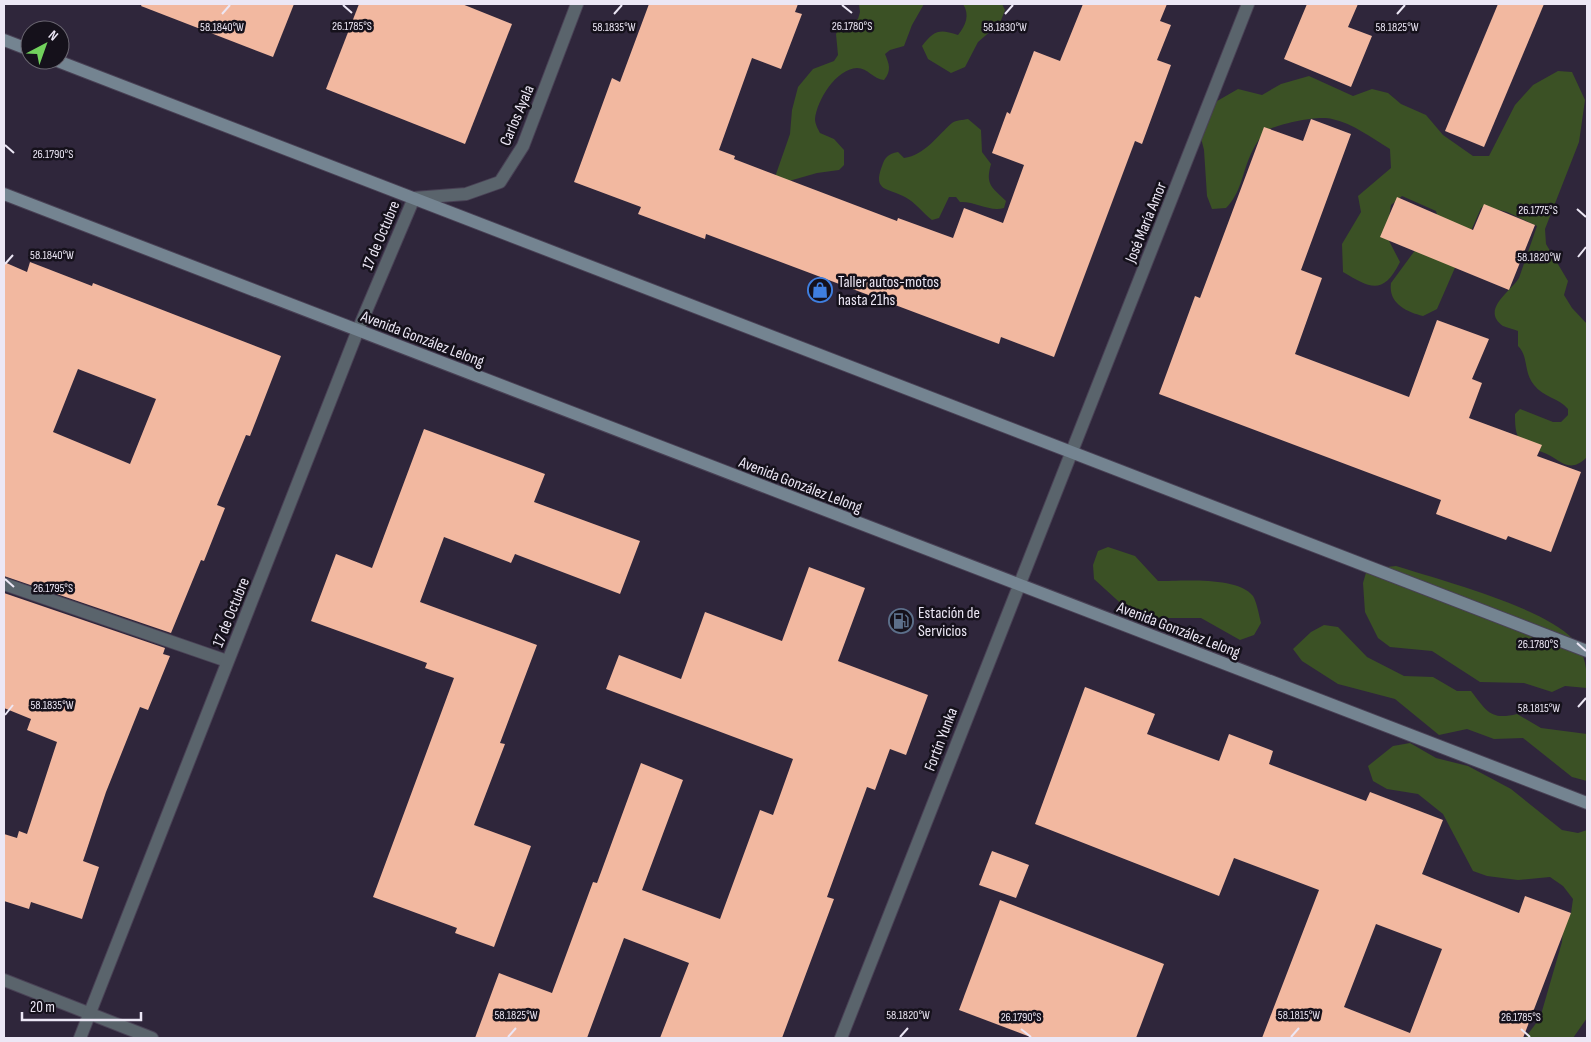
<svg xmlns="http://www.w3.org/2000/svg" width="1591" height="1042" viewBox="0 0 1591 1042" font-family="'Sofia Sans Condensed',sans-serif">
<style>
.green{fill:#3b5125}
.building{fill:#f2b8a0;fill-rule:evenodd}
.lines{fill:none;stroke-linecap:round;stroke-linejoin:round}
.service-casing{stroke:#494155;stroke-width:14}
.minor-casing{stroke:#494155;stroke-width:14}
.secondary-casing{stroke:#494155;stroke-width:14}
.service{stroke:#5a646c;stroke-width:12}
.minor{stroke:#5a646c;stroke-width:12}
.secondary{stroke:#748491;stroke-width:12}
.ticks{fill:none;stroke:#ece7f5;stroke-width:2}
.labels{text-anchor:middle;stroke-width:5;stroke-linejoin:round;paint-order:stroke}
.street-label{font-size:16px;fill:#ece7f5;stroke:#15111b}
.poi-label{font-size:16px;fill:#ece7f5;stroke:#15111b;text-anchor:start}
.ticks-label{font-size:12px;text-anchor:middle;fill:#ece7f5;stroke:#15111b;stroke-width:5;stroke-linejoin:round;paint-order:stroke}
</style>
<rect width="100%" height="100%" fill="#2f263b"/>
<!-- green -->
<g class="green">
<path d="M 859,4 L 924,4 L 912,25 L 904,46 L 890,50 L 885,54 C 889,64 892,70 884,80 C 873,79 868,68 857,68 C 836,69 817,100 815,119 C 815,124 818,129 820,133 L 834,139 L 844,150 L 844,165 L 839,170 L 817,173 L 789,181 L 775,177 L 790,134 L 792,110 L 798,87 L 813,69 L 834,61 L 838,55 L 836,34 L 839,28 L 858,19 L 860,12 Z"/>
<path d="M 963,4 L 1002,4 L 1005,10 L 1000,23 L 978,42 L 965,67 L 951,73 L 928,59 L 922,46 C 935,30 939,29 958,35 C 966,25 970,15 963,4 Z"/>
<path d="M 1558,71 L 1572,72 L 1585,100 L 1579,142 L 1545,229 L 1546,244 L 1568,281 L 1564,295 L 1572,308 L 1587,324 L 1587,457 C 1568,476 1560,458 1542,452 C 1535,450 1526,446 1521,441 C 1515,435 1515,423 1515,414 L 1520,409 L 1553,422 L 1561,422 L 1568,415 L 1568,409 C 1559,398 1543,397 1534,385 C 1523,371 1529,357 1518,346 L 1518,331 C 1514,329 1507,328 1503,326 C 1480,310 1511,291 1519,278 L 1537,226 L 1507,212 L 1484,206 L 1481,208 L 1437,309 L 1423,316 C 1406,312 1388,303 1391,283 L 1438,219 L 1436,211 L 1402,196 L 1391,205 L 1386,235 L 1400,262 C 1383,296 1370,288 1343,272 L 1342,244 L 1361,212 L 1358,196 L 1391,168 L 1390,149 C 1372,138 1352,123 1332,119 C 1318,115 1280,124 1267,130 C 1261,134 1253,149 1250,156 C 1242,174 1241,193 1226,208 L 1212,209 L 1207,196 L 1204,150 L 1197,122 L 1205,108 L 1238,89 L 1262,95 L 1281,84 L 1309,76 L 1353,96 L 1372,89 L 1388,93 L 1401,104 L 1426,115 L 1443,135 L 1473,156 L 1489,156 L 1515,105 L 1533,85 Z"/>
<path d="M 968,119 L 981,130 L 982,152 L 991,164 C 985,185 992,187 1006,201 L 1004,208 C 989,212 975,201 960,202 L 956,197 L 949,197 L 939,218 L 932,220 C 923,213 915,202 905,197 C 889,188 872,192 882,166 C 885,157 888,154 898,152 L 904,158 C 925,155 938,135 952,123 C 956,120 963,120 968,119 Z"/>
<path d="M 1108,547 L 1135,556 L 1158,581 C 1181,581 1238,576 1253,596 C 1257,603 1259,615 1261,623 L 1254,635 L 1240,640 L 1201,618 L 1158,618 L 1128,610 L 1094,579 L 1093,565 L 1098,551 Z"/>
<path d="M 1396,566 C 1440,580 1543,607 1573,639 C 1586,654 1587,670 1587,688 L 1565,686 L 1552,692 L 1524,683 L 1480,682 L 1432,651 L 1390,647 L 1378,638 L 1365,612 L 1363,583 L 1367,569 Z"/>
<path d="M 1324,625 L 1338,627 L 1367,657 L 1404,676 L 1433,677 L 1457,691 L 1471,691 C 1486,710 1490,721 1517,714 L 1541,728 L 1587,734 L 1587,781 L 1572,777 L 1523,738 L 1494,739 L 1467,729 L 1439,735 L 1395,699 L 1338,684 L 1302,661 L 1293,649 L 1311,632 Z"/>
<polygon points="1410,743 1436,758 1468,766 1511,789 1562,830 1578,833 1587,830 1587,1018 1573,1038 1525,1038 1540,1018 1562,942 1563,927 1571,913 1573,899 1563,886 1550,877 1518,880 1487,876 1473,871 1443,814 1418,794 1387,789 1373,781 1368,766 1393,746"/>
</g>
<!-- building -->
<g class="building">
<polygon points="142,4 294,4 273,57 141,6"/>
<polygon points="359,4 462,4 512,24 465,144 326,89"/>
<polygon points="649,4 798,4 795,12 802,14 781,69 752,58 719,150 735,156 734,159 897,221 898,218 953,238 964,208 1003,223 1024,165 992,153 1007,112 1010,114 1034,51 1060,61 1083,4 1167,4 1160,21 1171,25 1157,60 1171,65 1142,144 1135,141 1054,357 1001,337 999,344 706,234 705,239 638,214 641,207 574,182 612,78 620,82"/>
<polygon points="1307,4 1358,4 1348,27 1372,36 1351,87 1284,59"/>
<polygon points="1498,4 1544,4 1484,147 1445,131"/>
<polygon points="1311,119 1351,134 1301,270 1322,278 1295,354 1409,397 1437,320 1489,339 1472,379 1482,383 1469,418 1542,445 1537,456 1581,472 1551,552 1508,536 1506,540 1436,514 1441,500 1159,394 1195,296 1200,298 1264,127 1303,141"/>
<polygon points="1397,197 1473,230 1484,204 1535,225 1509,290 1380,237"/>
<path d="M 4,262 L 27,272 L 30,262 L 92,286 L 93,283 L 281,356 L 250,436 L 246,435 L 217,505 L 225,508 L 204,561 L 201,560 L 171,633 L 4,576 ZM 78,369 L 156,399 L 130,464 L 53,432 Z"/>
<polygon points="424,429 545,474 534,502 640,541 620,594 515,554 511,563 444,537 420,602 537,645 500,743 505,744 474,825 531,846 494,947 455,933 457,928 373,897 454,678 425,668 427,663 311,621 336,554 372,568"/>
<polygon points="809,567 865,588 838,661 928,695 906,755 890,749 875,790 867,787 827,897 834,899 782,1038 660,1038 689,963 624,938 587,1038 475,1038 499,973 552,993 593,882 597,883 641,763 683,780 642,890 720,919 760,810 773,815 793,759 606,689 619,655 681,679 705,612 782,641"/>
<polygon points="4,593 165,648 163,654 170,656 148,710 140,707 106,792 83,861 99,867 82,919 31,902 29,909 4,901 4,834 17,838 19,831 27,834 57,742 27,730 31,719 4,708"/>
<path d="M 1085,687 L 1155,714 L 1147,734 L 1219,761 L 1229,734 L 1273,751 L 1269,764 L 1366,801 L 1370,792 L 1443,820 L 1422,874 L 1519,913 L 1525,896 L 1571,913 L 1523,1038 L 1262,1038 L 1319,890 L 1234,858 L 1219,896 L 1035,824 ZM 1376,924 L 1442,949 L 1410,1033 L 1344,1007 Z"/>
<polygon points="992,851 1029,865 1016,898 979,885"/>
<polygon points="1000,900 1164,964 1136,1038 1033,1038 959,1010"/>
</g>
<g class="lines">
<defs>
<polyline id="service" points="4,584 227,661"/>
<g id="minor">
<polyline points="4,980 152,1038"/>
<polyline points="80,1038 358,330 414,198 466,194 500,182 523,146 577,4"/>
<path d="M 841,1038 C 975,693 1112,349 1248,4"/>
</g>
<g id="secondary">
<polyline points="4,40 30,50"/>
<polyline points="55,60 1587,651"/>
<polyline points="4,194 1587,803"/>
</g>
</defs>
<!-- service casing -->
<use href="#service" class="service-casing"/>
<!-- minor casing -->
<use href="#minor" class="minor-casing"/>
<!-- secondary casing -->
<use href="#secondary" class="secondary-casing"/>
<!-- service -->
<use href="#service" class="service"/>
<!-- minor -->
<use href="#minor" class="minor"/>
<!-- secondary -->
<use href="#secondary" class="secondary"/>
</g>
<!-- ticks -->
<path class="ticks" d="M 343,5 L 352,13M 842,5 L 852,13M 222,14 L 230,5M 614,14 L 622,5M 1005,14 L 1013,5M 1397,14 L 1405,5M 5,145 L 14,153M 1577,209 L 1586,217M 1578,257 L 1586,247M 5,264 L 13,255M 5,579 L 14,587M 1577,643 L 1586,651M 1578,707 L 1586,698M 5,715 L 13,705M 1021,1029 L 1031,1037M 1521,1029 L 1530,1037M 508,1037 L 516,1028M 900,1037 L 908,1028M 1291,1037 L 1299,1028"/>
<!-- icons -->
<defs>
<symbol id="shop-ring" viewBox="-11 -11 22 22"><circle r="9.5" fill="#15111b" stroke="#3f7fe0" stroke-width="1.5"/><path d="M-5-2.5h2.3a2.7 3.5 0 0 1 5.4 0H5L5.5 6h-11ZM-1.5-2.5h3a1.5 2.3 0 0 0-3 0Z" fill="#3f7fe0"/></symbol>
<symbol id="fuel-ring" viewBox="-11 -11 22 22"><circle r="9.5" fill="#15111b" stroke="#5c6f8a" stroke-width="1.5"/><path d="M-5.5-6h7V0h2V4h1.3V-2.5L3-4.5l.8-.8L6-3V5H2.5V1h-1V6h-7ZM-4.2-4.7v3.2H.2V-4.7Z" fill="#5c6f8a"/></symbol>
</defs>
<g fill-rule="evenodd">
<use href="#shop-ring" x="806" y="276" width="28" height="28"/>
<use href="#fuel-ring" x="887" y="607" width="28" height="28"/>
</g>
<g class="labels">
<!-- street labels -->
<g class="street-label">
<text transform="translate(516 115) rotate(-67)" y="6">Carlos Ayala</text>
<text transform="translate(1145 222) rotate(-68)" y="6">José María Amor</text>
<text transform="translate(380 235) rotate(-67)" y="6">17 de Octubre</text>
<text transform="translate(423 338) rotate(21)" y="6">Avenida González Lelong</text>
<text transform="translate(801 484) rotate(21)" y="6">Avenida González Lelong</text>
<text transform="translate(230 612) rotate(-68)" y="6">17 de Octubre</text>
<text transform="translate(1179 629) rotate(21)" y="6">Avenida González Lelong</text>
<text transform="translate(940 739) rotate(-69)" y="6">Fortín Yunka</text>
</g>
<!-- poi labels -->
<g class="poi-label">
<text x="838" y="287">Taller autos-motos<tspan x="838" dy="18">hasta 21hs</tspan></text>
<text x="918" y="618">Estación de<tspan x="918" dy="18">Servicios</tspan></text>
</g>
</g>
<g class="ticks-label">
<text x="352" y="30">26.1785°S</text>
<text x="852" y="30">26.1780°S</text>
<text x="222" y="31">58.1840°W</text>
<text x="614" y="31">58.1835°W</text>
<text x="1005" y="31">58.1830°W</text>
<text x="1397" y="31">58.1825°W</text>
<text x="53" y="158">26.1790°S</text>
<text x="1538" y="214">26.1775°S</text>
<text x="52" y="259">58.1840°W</text>
<text x="1539" y="261">58.1820°W</text>
<text x="53" y="592">26.1795°S</text>
<text x="1538" y="648">26.1780°S</text>
<text x="52" y="709">58.1835°W</text>
<text x="1539" y="712">58.1815°W</text>
<text x="516" y="1019">58.1825°W</text>
<text x="908" y="1019">58.1820°W</text>
<text x="1299" y="1019">58.1815°W</text>
<text x="1021" y="1021">26.1790°S</text>
<text x="1521" y="1021">26.1785°S</text>
</g>
<!-- border -->
<rect width="1591" height="1042" fill="none" stroke="#ece7f5" stroke-width="10"/>
<!-- north arrow -->
<g transform="translate(45 45) rotate(41)"><circle r="24" fill="#15111b" stroke="#6b6772"/>
<path d="M0-4L9 19L0 12L-9 19Z" fill="#72d25d"/>
<text y="-8" font-size="14" font-weight="bold" text-anchor="middle" fill="#ece7f5">N</text>
</g>
<!-- scale -->
<path d="M22 1012v8h119v-8" fill="none" stroke="#ece7f5" stroke-width="2.5"/>
<text x="30" y="1012" font-size="15" fill="#ece7f5" stroke="#15111b" stroke-width="4" paint-order="stroke">20 m</text>
</svg>
